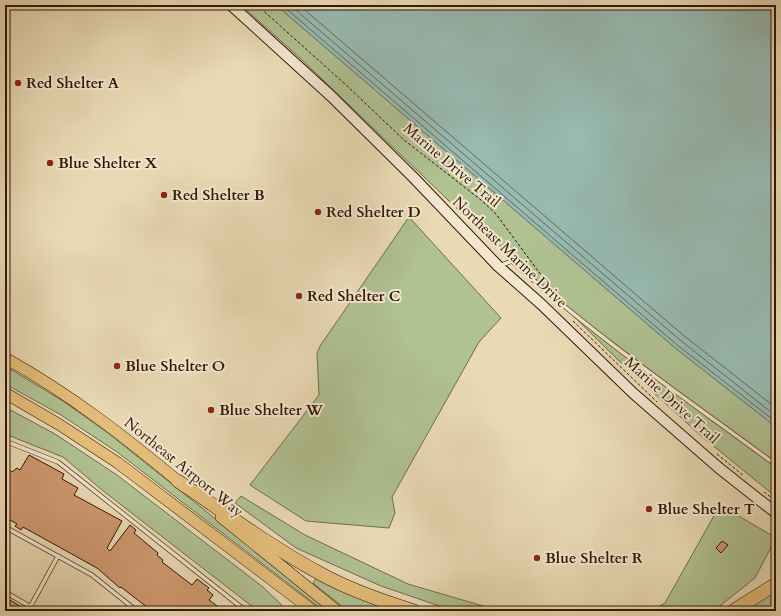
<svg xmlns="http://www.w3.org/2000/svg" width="781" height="616" viewBox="0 0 781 616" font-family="Cardo,serif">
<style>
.green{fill:#b0c192;stroke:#726b4b}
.water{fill:#97bab1;stroke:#70786c}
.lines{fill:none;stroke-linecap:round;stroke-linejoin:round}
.shore{stroke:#66685a;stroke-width:1}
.building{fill:#cf9970;stroke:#351504}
.service-casing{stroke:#624630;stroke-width:5}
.secondary-casing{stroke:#351504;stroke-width:12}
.primary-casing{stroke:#351504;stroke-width:12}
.motorway-casing{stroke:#351504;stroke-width:14}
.path{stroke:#351504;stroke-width:1;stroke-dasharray:3 2;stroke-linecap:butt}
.service{stroke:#f1e7cf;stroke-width:3.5}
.secondary{stroke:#f1e7cf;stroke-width:10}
.primary{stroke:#e4bd7a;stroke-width:11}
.motorway{stroke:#e4bd7a;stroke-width:13}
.poi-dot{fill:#8f2418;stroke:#f1e7cf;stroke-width:1.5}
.labels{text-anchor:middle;stroke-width:4;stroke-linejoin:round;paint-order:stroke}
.poi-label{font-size:15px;font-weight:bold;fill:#351504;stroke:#f1e7cf;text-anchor:start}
.street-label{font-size:15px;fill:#351504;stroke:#f1e7cf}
</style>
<rect width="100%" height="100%" fill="#e9dab5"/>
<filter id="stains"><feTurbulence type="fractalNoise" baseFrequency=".005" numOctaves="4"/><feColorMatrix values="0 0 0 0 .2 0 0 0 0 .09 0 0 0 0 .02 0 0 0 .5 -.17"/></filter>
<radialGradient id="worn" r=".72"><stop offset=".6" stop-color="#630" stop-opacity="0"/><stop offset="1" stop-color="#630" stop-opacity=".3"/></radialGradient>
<!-- green -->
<g class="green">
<polygon points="241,5 276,5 674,347 776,427 776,497 700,435 616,358 522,265 472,223 299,57"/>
<polygon points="409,217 501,318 479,342 392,497 395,513 389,528 306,521 250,485 319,395 317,353 320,346"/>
<polygon points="5,366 63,401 108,433 331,611 324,611 117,452 61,415 5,384"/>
<polygon points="5,407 55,434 117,475 263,587 288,611 258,611 102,490 63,457 5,434"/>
<polygon points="241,496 305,535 408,584 500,611 454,611 381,586 296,548 235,503"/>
<polygon points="720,505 776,538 755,578 716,609 710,611 651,611 665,603"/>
<polygon points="317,577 397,611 348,611 313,583"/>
<polygon points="776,590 776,611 744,611"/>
</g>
<!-- water -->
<polygon class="water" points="276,5 776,5 776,427 674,347"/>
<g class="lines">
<!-- shore -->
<g class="shore">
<polyline points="282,5 676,344 776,422"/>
<polyline points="290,5 680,340 776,416"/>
<polyline points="299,5 683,335 776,408"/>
</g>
</g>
<!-- building -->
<g class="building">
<polygon points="29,455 64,474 62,479 78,488 74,495 122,521 107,548 110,551 130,525 136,530 134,533 158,553 157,555 163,560 162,562 192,585 197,579 209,588 207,590 213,595 209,600 224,611 152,611 121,587 120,588 97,568 23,527 21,530 15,526 17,524 5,517 5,467 12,472 17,468 20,470"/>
<polygon points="722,541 728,545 721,553 716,548"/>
<polygon points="5,597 20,606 17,611 5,611"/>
</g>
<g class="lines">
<defs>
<g id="service">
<path d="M 499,266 L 512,261 C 594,336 687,399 776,465"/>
<polyline points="5,441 58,462 246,611"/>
<polyline points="5,527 92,575 137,611"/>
<polyline points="5,592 38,611"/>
<polyline points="28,611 58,556"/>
</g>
<polyline id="secondary" points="231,5 331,96 414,178 498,266 541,304 633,393 719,468 776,513"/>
<g id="primary">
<path d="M 5,358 C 70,394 128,439 185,487"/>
<polyline points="5,393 60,425 118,463 313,611"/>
<polyline points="221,517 337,611"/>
</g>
<g id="motorway">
<path d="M 178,481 C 225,513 271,547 321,574 C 350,590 382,601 414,611"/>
<polyline points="733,611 776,584"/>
</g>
</defs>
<!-- service casing -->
<use href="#service" class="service-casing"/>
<!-- secondary casing -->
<use href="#secondary" class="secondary-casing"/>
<!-- primary casing -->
<use href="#primary" class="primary-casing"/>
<!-- motorway casing -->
<use href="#motorway" class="motorway-casing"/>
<!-- path -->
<g class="path">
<polyline points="257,5 345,84 404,140 481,200 496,214 550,287"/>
<polyline points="573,321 657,402"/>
<polyline points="717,454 744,476"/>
<polyline points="764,492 776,501"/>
</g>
<!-- service -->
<use href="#service" class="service"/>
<!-- secondary -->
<use href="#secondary" class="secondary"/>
<!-- primary -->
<use href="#primary" class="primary"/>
<!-- motorway -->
<use href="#motorway" class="motorway"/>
</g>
<!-- markers -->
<g class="poi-dot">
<circle cx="18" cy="83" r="4"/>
<circle cx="50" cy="163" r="4"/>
<circle cx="164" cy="195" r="4"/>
<circle cx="318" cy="212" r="4"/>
<circle cx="299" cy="296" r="4"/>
<circle cx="117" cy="366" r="4"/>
<circle cx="211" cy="410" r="4"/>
<circle cx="649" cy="509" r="4"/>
<circle cx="537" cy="558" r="4"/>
</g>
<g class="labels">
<!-- poi labels -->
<g class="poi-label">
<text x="26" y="88">Red Shelter A</text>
<text x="58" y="168">Blue Shelter X</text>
<text x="172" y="200">Red Shelter B</text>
<text x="326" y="217">Red Shelter D</text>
<text x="307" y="301">Red Shelter C</text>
<text x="125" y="371">Blue Shelter O</text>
<text x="219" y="415">Blue Shelter W</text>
<text x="657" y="514">Blue Shelter T</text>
<text x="545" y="563">Blue Shelter R</text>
</g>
<!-- street labels -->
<g class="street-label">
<text transform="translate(452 165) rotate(40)" y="5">Marine Drive Trail</text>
<text transform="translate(510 252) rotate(44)" y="5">Northeast Marine Drive</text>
<text transform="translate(672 400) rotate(42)" y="5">Marine Drive Trail</text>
<text transform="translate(184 467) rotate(39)" y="5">Northeast Airport Way</text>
</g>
</g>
<!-- margin -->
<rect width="781" height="616" fill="none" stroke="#e9dab5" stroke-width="20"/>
<rect x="6" y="6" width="769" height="604" fill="none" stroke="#351504" stroke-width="2"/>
<rect x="10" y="10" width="761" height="596" fill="none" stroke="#351504"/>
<rect width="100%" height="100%" filter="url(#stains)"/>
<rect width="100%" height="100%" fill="url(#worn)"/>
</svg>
